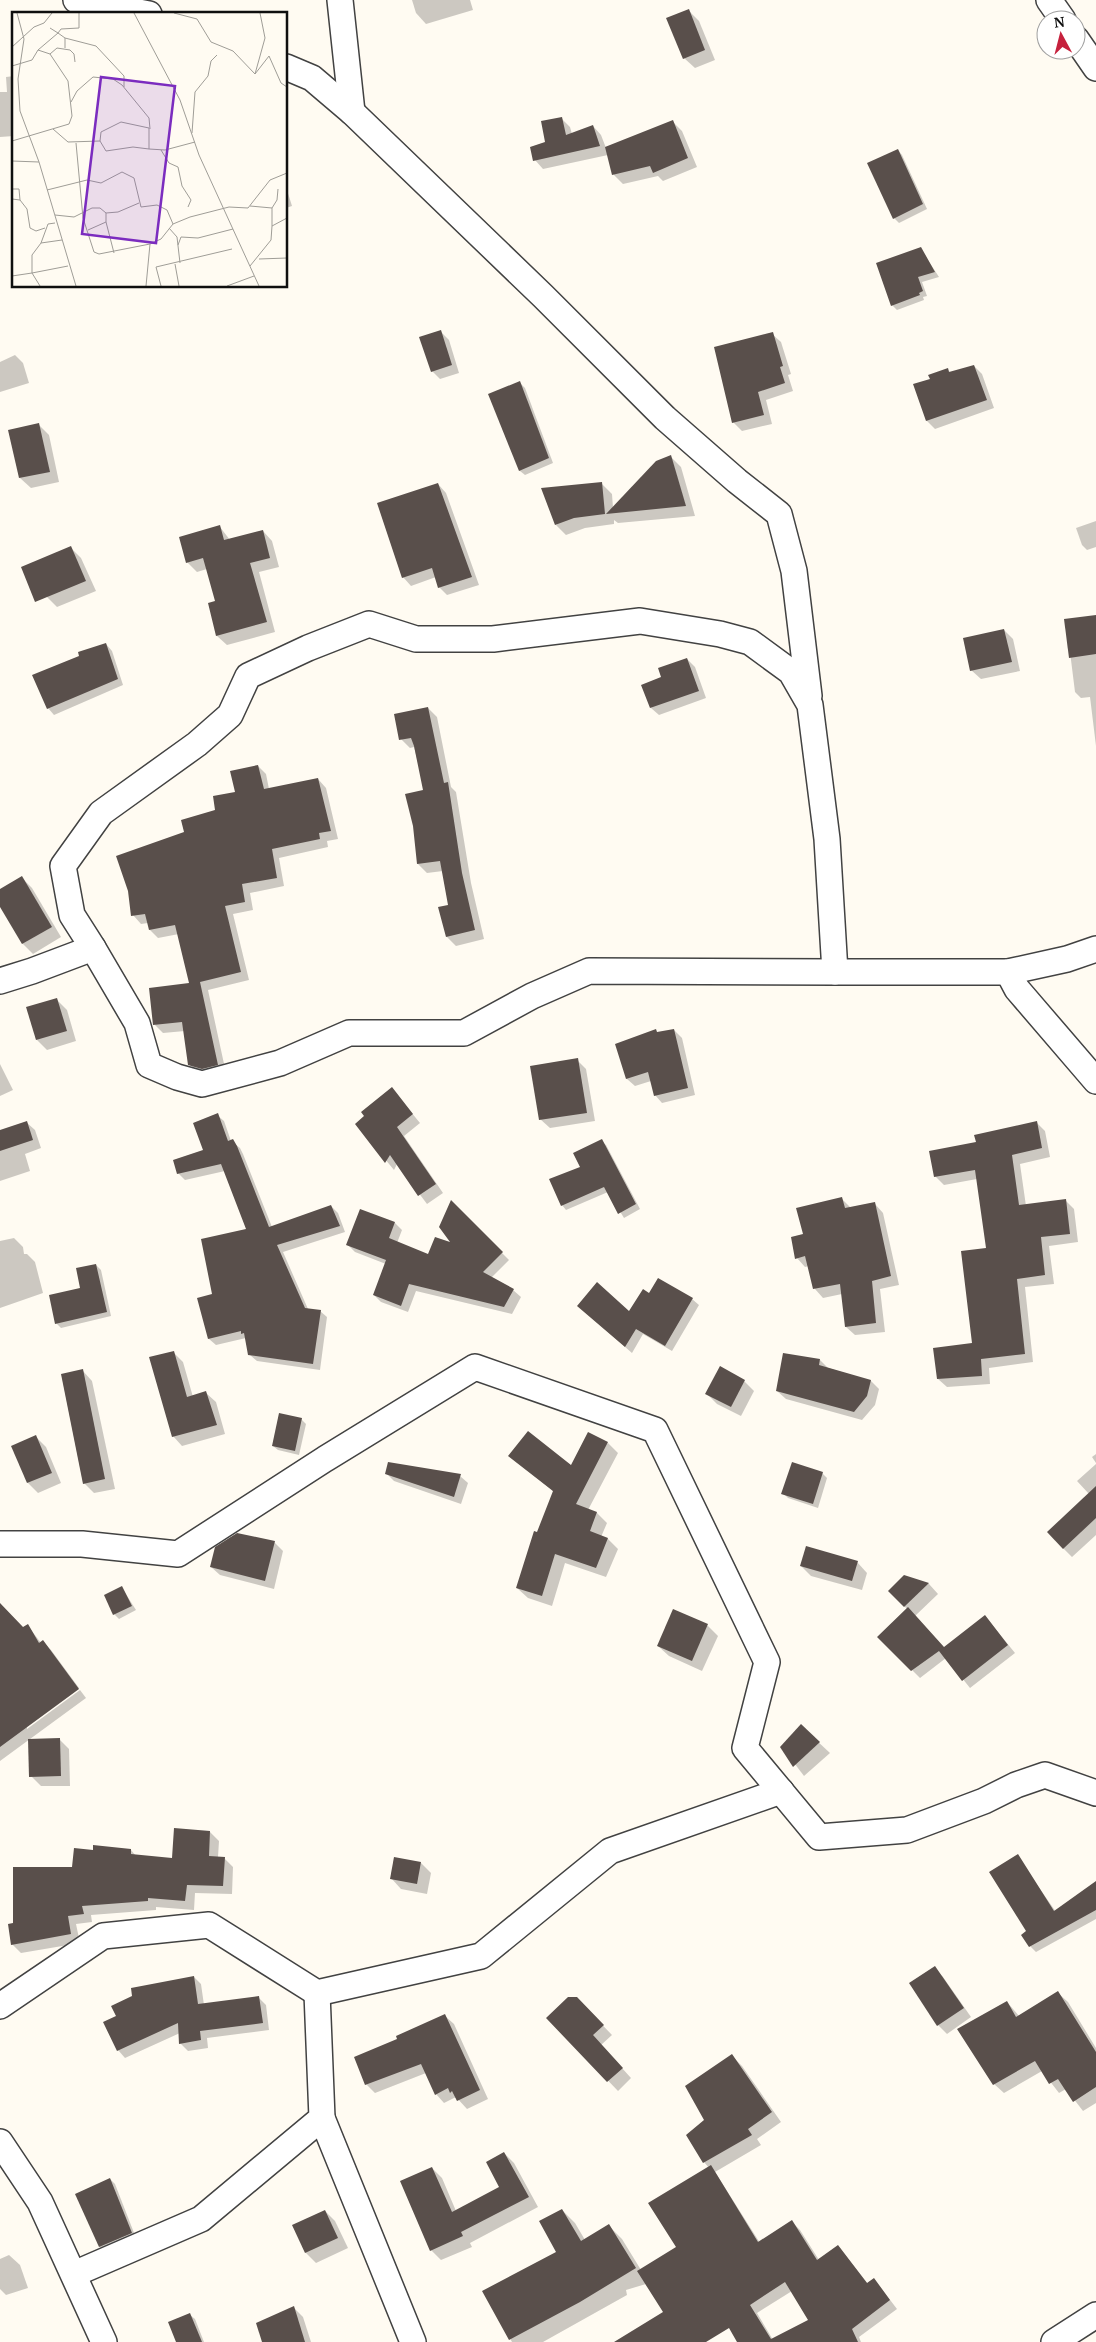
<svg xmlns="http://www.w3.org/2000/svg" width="1096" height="2342" viewBox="0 0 1096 2342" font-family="'PT Serif',serif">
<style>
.shadow{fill:#0003;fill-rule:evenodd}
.building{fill:#594f4b;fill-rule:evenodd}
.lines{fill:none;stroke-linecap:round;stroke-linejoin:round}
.street-casing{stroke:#424242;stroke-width:28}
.street{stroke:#fff;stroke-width:25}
.inset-road{fill:none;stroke:#9f9d97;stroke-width:1}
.view{fill:#7b2cbf;fill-opacity:0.15;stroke:#7b2cbf;stroke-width:2.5}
.inset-edge{fill:none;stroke:#0f0f0f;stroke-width:2.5}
</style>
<rect width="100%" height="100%" fill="#fffbf2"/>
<!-- shadow -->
<g class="shadow">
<polygon points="412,0 470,0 473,10 426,24 416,13"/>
<polygon points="688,10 699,21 715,60 695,68 684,58"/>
<polygon points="14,76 14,136 0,137 0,92 7,92 6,77"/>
<polygon points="561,118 570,127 572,134 593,126 601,135 606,148 672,121 682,131 697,167 663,181 658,176 623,184 614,175 608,155 543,169 535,160"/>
<polygon points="898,150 902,155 927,209 899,223 894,218"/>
<polygon points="286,187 292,206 286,208"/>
<polygon points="920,248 939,277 922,282 927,296 923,297 924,300 897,310 892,305"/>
<polygon points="441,332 449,340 459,373 440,379 432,371"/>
<polygon points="772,334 781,342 791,374 788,375 793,391 766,400 772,424 742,431 733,422"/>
<polygon points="15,355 23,363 29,383 0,392 0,362"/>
<polygon points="974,366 982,374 994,408 935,429 927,421 915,385 931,380 948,370 951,373"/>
<polygon points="520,383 525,388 553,463 525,475 520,471 489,395"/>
<polygon points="39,425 49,435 59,482 31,488 20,478 10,431"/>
<polygon points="671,457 681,467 695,516 618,523 614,520 614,524 585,528 566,535 556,525 601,483 612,494 613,508"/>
<polygon points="438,484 446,493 479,585 447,595 439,587 436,577 411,586 403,577"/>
<polygon points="1096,521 1096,547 1087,550 1082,545 1076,528"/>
<polygon points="220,527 230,540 263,531 272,541 279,567 259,572 275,632 227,645 217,636 209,604 216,602 207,569 197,572 187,562"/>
<polygon points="71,548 81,558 96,591 57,607 47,597"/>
<polygon points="1096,616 1096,746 1090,697 1081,698 1075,692 1066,620"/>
<polygon points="1004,630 1013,639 1020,671 981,679 971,670"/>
<polygon points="106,644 112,651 123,685 54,715 48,708 80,656"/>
<polygon points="687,659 695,667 706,698 659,715 651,708 663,678"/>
<polygon points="428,708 437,717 451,787 456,792 471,883 484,939 456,946 447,937 449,906 443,871 427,873 418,864 425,790 414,747 410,748 401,739"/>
<polygon points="258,766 266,774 269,789 318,779 326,788 338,839 327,841 328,847 279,858 284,886 250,893 253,910 233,914 249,980 208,990 226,1073 198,1073 189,1064 185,1031 163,1033 155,1025 191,984 179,934 158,938 150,930 148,923 141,924 133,915 186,833 236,793"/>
<polygon points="22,878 32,888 61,937 33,954 23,944 0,904 0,890"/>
<polygon points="57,1000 67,1010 76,1041 47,1050 37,1040"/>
<polygon points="674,1030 682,1038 695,1095 662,1103 655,1095 651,1081 635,1086 627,1079 617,1045"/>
<polygon points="577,1060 586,1069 595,1121 550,1128 540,1119"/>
<polygon points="0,1064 13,1090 0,1096"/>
<polygon points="392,1089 420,1123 404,1136 443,1193 427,1204 397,1164 394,1170 356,1124"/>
<polygon points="217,1115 224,1121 231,1141 240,1148 243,1154 272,1227 331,1206 338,1213 345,1232 283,1252 308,1309 320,1311 327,1317 320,1370 257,1361 250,1355 246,1338 216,1345 209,1339 214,1295 247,1230 225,1171 185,1180 178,1173 204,1151"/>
<polygon points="26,1122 35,1130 41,1148 25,1154 30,1171 0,1181 0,1131"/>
<polygon points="1036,1122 1045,1131 1050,1157 1020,1164 1026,1206 1066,1201 1074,1209 1078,1242 1049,1246 1054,1284 1025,1287 1033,1362 989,1368 990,1384 947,1387 938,1379 974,1344 988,1249 977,1179 944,1185 935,1176 977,1143"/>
<polygon points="601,1141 606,1145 640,1209 624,1218 608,1192 566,1210 562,1205 581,1167"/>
<polygon points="842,1199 851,1208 875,1204 883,1213 899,1285 880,1289 885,1332 855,1335 846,1327 842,1294 823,1298 815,1289 809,1266 805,1267 797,1258 804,1235"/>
<polygon points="451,1202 509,1260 491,1278 513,1290 521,1297 512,1314 416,1291 408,1312 381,1302 374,1295 386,1264 355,1252 348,1245 395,1223 402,1230 397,1243 429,1256 453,1244"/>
<polygon points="14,1238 23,1247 24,1254 27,1254 35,1262 43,1293 0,1308 0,1241"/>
<polygon points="96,1265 101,1270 111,1316 61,1328 56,1323"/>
<polygon points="650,1295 692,1299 699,1305 672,1351 643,1334 632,1353 585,1312 630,1313"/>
<polygon points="173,1352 183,1362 193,1397 206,1393 216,1402 225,1434 182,1446 173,1436"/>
<polygon points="820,1360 828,1368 871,1381 879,1389 875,1405 862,1420 786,1399 777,1391"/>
<polygon points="82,1370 92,1381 115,1489 94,1493 84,1483"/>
<polygon points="744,1381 754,1391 741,1416 717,1404 707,1394"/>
<polygon points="301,1419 306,1424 299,1455 278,1450 273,1446"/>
<polygon points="36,1437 46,1447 61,1483 38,1493 28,1483"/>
<polygon points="608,1443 618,1453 588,1510 597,1513 607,1523 601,1537 608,1539 618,1549 606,1577 565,1563 552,1606 528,1598 517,1588 554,1492 510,1455 572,1467"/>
<polygon points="1096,1454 1096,1463 1092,1457"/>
<polygon points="1096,1464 1096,1535 1072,1557 1063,1548 1089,1494 1077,1481"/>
<polygon points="386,1473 460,1476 468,1483 461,1504 394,1481"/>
<polygon points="822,1473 827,1478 818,1508 788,1498 783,1493"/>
<polygon points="274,1542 283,1551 274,1589 220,1575 211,1567"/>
<polygon points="857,1562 867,1573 862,1590 811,1576 801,1566"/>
<polygon points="905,1577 929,1584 938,1594 915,1616 944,1648 985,1616 1015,1653 970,1688 946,1658 920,1678 879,1637 907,1609 890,1591"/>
<polygon points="122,1588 136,1610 119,1619 114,1614"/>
<polygon points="674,1611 708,1626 718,1636 702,1671 669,1656 658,1646"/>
<polygon points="28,1626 41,1643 43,1642 51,1650 79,1688 27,1726 27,1729 80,1690 86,1698 0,1761 0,1643"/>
<polygon points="801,1726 830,1753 804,1776 782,1747"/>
<polygon points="59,1739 69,1749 70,1786 41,1786 31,1776"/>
<polygon points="210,1832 219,1841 218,1857 224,1858 233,1867 232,1894 195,1893 194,1910 156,1907 156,1910 91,1915 92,1922 76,1924 80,1943 21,1953 12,1944 14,1924 73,1868 94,1851 131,1850 136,1856 173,1859"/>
<polygon points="1017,1856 1056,1912 1096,1883 1096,1919 1036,1952 1030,1946"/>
<polygon points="421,1863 431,1873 427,1894 401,1889 391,1878"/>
<polygon points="935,1968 943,1977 971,2017 947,2034 938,2025 910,1983"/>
<polygon points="194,1977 201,1984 204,2005 259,1998 266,2005 269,2030 207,2038 208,2048 188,2051 180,2043 180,2033 125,2058 118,2050 117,2017"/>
<polygon points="1058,1993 1068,2002 1096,2048 1096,2103 1083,2111 1066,2089 1059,2093 1042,2071 1004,2093 994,2084 1007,2002 1019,2016"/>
<polygon points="586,2008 612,2035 601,2045 631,2078 618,2091 548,2018"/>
<polygon points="445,2016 454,2024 488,2099 467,2109 456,2097 444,2103 436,2094 426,2073 375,2093 366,2084 399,2040"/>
<path d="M 732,2056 L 742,2066 L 781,2122 L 757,2139 L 761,2145 L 715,2172 L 760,2243 L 792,2222 L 800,2230 L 819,2260 L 838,2246 L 868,2284 L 873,2280 L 881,2288 L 897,2309 L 859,2337 L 861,2342 L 739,2342 L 709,2168 L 704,2162 L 706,2121 ZM 792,2291 L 810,2320 L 773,2340 L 757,2313 Z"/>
<polygon points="504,2153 514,2163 538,2207 470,2243 472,2247 441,2260 431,2250 432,2168 442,2178 456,2211 501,2188"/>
<polygon points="110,2179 115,2184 136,2238 105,2252 100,2247 76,2194"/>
<polygon points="562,2210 575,2223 585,2240 609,2226 622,2239 641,2270 699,2342 653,2342 665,2313 646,2284 626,2290 627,2295 543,2342 512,2342 484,2292 558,2252"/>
<polygon points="325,2211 335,2221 348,2248 316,2263 306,2253 293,2226"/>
<polygon points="9,2255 20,2265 28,2288 6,2295 0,2289 0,2259"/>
<polygon points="293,2307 303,2317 311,2342 264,2342"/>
<polygon points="190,2315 195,2319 204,2342 177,2342"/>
</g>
<!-- building -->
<g class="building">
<polygon points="689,9 705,50 683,59 666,18"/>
<polygon points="562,117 566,135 593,125 600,146 533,161 530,147 545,142 541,121"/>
<polygon points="673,120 688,158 653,173 650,166 612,175 605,147"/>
<polygon points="898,149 923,204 893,219 867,163"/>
<polygon points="921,247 935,272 918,277 923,291 919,293 920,295 891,306 876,263"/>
<polygon points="441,330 452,365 431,372 419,337"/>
<polygon points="773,332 783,366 780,367 785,383 758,392 764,415 732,423 714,347"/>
<polygon points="974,365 987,400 926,421 913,384 930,379 928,375 948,368 949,372"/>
<polygon points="520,381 549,458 519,471 488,394"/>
<polygon points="39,423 50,472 19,478 8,430"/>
<polygon points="671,455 686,506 606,514 656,461"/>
<polygon points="602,482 605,514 574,518 555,525 541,488"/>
<polygon points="438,483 472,577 438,588 432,568 402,578 377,503"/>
<polygon points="220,525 224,540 263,530 270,558 250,563 267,622 216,636 208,603 215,601 203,558 186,563 179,537"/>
<polygon points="71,546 86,581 35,602 21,567"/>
<polygon points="1096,615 1096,654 1069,658 1064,619"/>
<polygon points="1004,629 1012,662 970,671 963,638"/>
<polygon points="106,643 118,679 47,709 32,675 79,656 78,652"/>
<polygon points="687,658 699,691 650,708 641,685 661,677 658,668"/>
<polygon points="428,707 444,783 448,782 462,873 475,930 446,937 438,907 448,905 440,861 417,864 413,826 405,794 423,790 414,746 411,738 399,740 394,714"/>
<polygon points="258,765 264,789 318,778 331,831 319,833 320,839 272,849 277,878 242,884 245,902 225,906 241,972 200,982 218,1065 202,1069 188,1065 182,1022 153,1025 149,988 189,983 175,925 149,930 145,914 131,916 128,891 116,856 184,832 181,820 215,810 213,796 235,792 230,771"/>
<polygon points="22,876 52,927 22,944 0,907 0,889"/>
<polygon points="57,998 67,1031 36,1040 26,1007"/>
<polygon points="656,1029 657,1032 674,1029 688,1088 654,1096 648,1072 626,1079 615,1044"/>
<polygon points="578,1058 587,1113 539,1120 530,1066"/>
<polygon points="392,1087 413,1114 397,1127 436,1184 418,1196 390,1155 385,1163 355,1124 364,1116 361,1112"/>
<polygon points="218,1113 228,1141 233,1139 237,1146 269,1227 331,1205 340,1226 277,1245 305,1308 321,1310 313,1364 248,1355 244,1333 241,1334 241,1331 208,1339 197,1298 212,1294 201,1239 246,1229 221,1164 177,1174 173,1160 203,1150 193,1123"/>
<polygon points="27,1121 33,1140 0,1151 0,1130"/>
<polygon points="1037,1121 1042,1148 1012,1155 1019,1205 1066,1199 1070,1234 1041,1237 1045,1275 1017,1279 1025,1354 981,1359 982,1376 937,1379 933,1348 972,1343 961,1251 986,1248 975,1170 934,1177 929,1151 976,1142 974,1135"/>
<polygon points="602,1139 636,1204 618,1214 604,1187 561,1206 549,1179 580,1167 573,1153"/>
<polygon points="842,1197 845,1208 875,1202 891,1276 872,1281 876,1323 845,1327 840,1284 813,1289 805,1256 795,1259 791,1237 803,1234 796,1208"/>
<polygon points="451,1200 503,1252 483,1272 514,1289 504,1307 409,1284 401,1306 373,1295 386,1260 346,1245 360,1209 395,1222 389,1238 428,1254 435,1237 450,1242 439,1227"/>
<polygon points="96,1264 107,1312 55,1324 49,1295 80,1288 76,1268"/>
<polygon points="658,1278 693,1298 665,1346 636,1329 625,1347 577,1306 597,1282 629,1311 643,1289 649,1293"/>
<polygon points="174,1351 187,1397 206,1391 217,1425 172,1437 149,1357"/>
<polygon points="783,1353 820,1359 819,1365 871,1380 867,1396 854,1412 776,1391"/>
<polygon points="720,1366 745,1380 731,1407 705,1394"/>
<polygon points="83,1369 105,1479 83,1484 61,1374"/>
<polygon points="279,1413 302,1418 295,1451 272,1446"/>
<polygon points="528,1431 571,1465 588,1432 608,1442 576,1504 597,1512 590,1531 608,1538 596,1568 555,1554 542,1596 516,1588 534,1531 537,1532 553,1491 508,1456"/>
<polygon points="36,1435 52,1473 27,1483 11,1446"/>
<polygon points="388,1462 461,1474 454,1497 385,1474"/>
<polygon points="792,1462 823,1472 813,1504 781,1494"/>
<polygon points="1096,1486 1096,1518 1063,1549 1047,1532"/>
<polygon points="237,1533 275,1541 265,1581 210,1567 215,1547"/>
<polygon points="806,1546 858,1561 852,1581 800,1566"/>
<polygon points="904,1575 929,1583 904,1607 888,1591"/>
<polygon points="122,1586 132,1606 113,1615 104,1595"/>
<polygon points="0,1603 23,1627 28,1624 39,1643 43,1640 79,1689 0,1747"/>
<polygon points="908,1607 944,1647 985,1615 1008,1645 962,1681 939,1651 911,1671 877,1637"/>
<polygon points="673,1609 708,1624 692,1661 657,1646"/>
<polygon points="801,1724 820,1742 793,1767 780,1747"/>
<polygon points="60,1738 61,1776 29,1777 28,1739"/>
<polygon points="174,1828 210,1831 209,1856 225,1857 223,1886 187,1885 185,1901 148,1898 148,1901 82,1906 84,1914 68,1916 71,1934 11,1945 8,1924 13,1923 13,1867 72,1867 74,1848 93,1850 93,1845 131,1849 131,1854 172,1858"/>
<polygon points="1018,1854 1054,1911 1096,1881 1096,1910 1029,1947 1021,1935 1026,1931 989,1872"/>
<polygon points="394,1857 421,1862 417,1884 390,1879"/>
<polygon points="935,1966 964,2008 937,2026 909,1983"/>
<polygon points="194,1976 198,2004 259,1996 263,2023 200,2031 201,2040 179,2044 178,2023 117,2051 103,2022 116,2016 111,2006 132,1996 131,1988"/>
<polygon points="1058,1991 1096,2052 1096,2087 1073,2102 1058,2079 1049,2084 1035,2061 993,2085 957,2029 1007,2001 1016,2017"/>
<polygon points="568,1997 577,1997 604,2025 593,2035 623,2068 607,2082 546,2018"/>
<polygon points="445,2014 480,2090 457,2101 452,2091 450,2093 448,2088 435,2095 421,2064 365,2085 354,2057 397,2039 396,2036"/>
<polygon points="732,2054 772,2112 748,2129 752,2135 703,2163 686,2135 704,2120 685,2086"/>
<polygon points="504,2152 529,2197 461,2232 463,2236 430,2251 400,2181 432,2167 452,2212 499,2187 486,2162"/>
<path d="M 711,2165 L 758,2242 L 792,2220 L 817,2260 L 838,2245 L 867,2283 L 874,2278 L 890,2300 L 852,2329 L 858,2342 L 737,2342 L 729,2328 L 706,2342 L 614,2342 L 663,2312 L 637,2271 L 676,2247 L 648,2203 ZM 785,2282 L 808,2320 L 771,2339 L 750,2305 Z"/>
<polygon points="110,2178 132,2233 99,2247 75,2194"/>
<polygon points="562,2209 581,2241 609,2224 636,2268 580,2302 509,2340 482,2291 556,2252 539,2221"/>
<polygon points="325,2210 338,2238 305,2253 292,2225"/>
<polygon points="294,2306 305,2342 262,2342 256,2323"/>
<polygon points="190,2313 202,2342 176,2342 168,2322"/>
</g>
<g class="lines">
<defs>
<g id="street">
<polyline points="76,0 149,14"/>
<polyline points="340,0 352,112"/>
<polyline points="1049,0 1063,20"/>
<polyline points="1076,39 1096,68"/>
<polyline points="286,67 312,78 352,112 543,296 665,418 737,481 779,514 794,571 809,696"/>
<polyline points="93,948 72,915 63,866 101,813 197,744 230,715 248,676 308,648 369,624 416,639 493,639 640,621 720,634 750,642 791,672 810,705 827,839 835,972 1008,972 1067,959 1096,949"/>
<polyline points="1008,972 1017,989 1096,1081"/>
<polyline points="0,981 32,971 93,948 137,1023 149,1065 177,1077 202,1084 280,1063 349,1033 464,1033 532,996 589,971 835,972"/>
<polyline points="0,1544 82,1544 178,1554 325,1459 475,1367 655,1430 767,1662 745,1748 819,1837 907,1830 984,1801 1016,1785 1045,1775 1096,1793"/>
<polyline points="0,2006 103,1936 209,1925 317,1993 481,1956 610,1851 781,1791"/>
<polyline points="322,2118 413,2342"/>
<polyline points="0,2142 40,2202 104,2342"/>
<polyline points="74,2274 201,2219 322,2118 317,1993"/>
<polyline points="1054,2342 1096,2315"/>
</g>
</defs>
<!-- street casing -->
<use href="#street" class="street-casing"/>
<!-- street -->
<use href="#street" class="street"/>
</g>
<!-- overview -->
<g transform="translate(12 12)">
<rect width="275" height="275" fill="#fffbf2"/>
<path class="inset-road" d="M 5,1 L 12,27 L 6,67 L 8,99 L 27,150 L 64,274M 122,1 L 168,88 L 187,143 L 247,274M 162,1 L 185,7 L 199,30 L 221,39 L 243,62M 248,1 L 253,26 L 243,62 L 257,44 L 269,71 L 275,75M 53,26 L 84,34 L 112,64 L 112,75M 0,35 L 22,15 L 32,11 L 40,1M 53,36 L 53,26 L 46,21 L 49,17 L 67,16 L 67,1M 26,38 L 46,21 L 38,16M 0,54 L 20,48 L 26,38 L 38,42 L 45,36 L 58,38 L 62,42 L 63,50M 59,90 L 65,79 L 81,65 L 101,67 L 110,73 L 137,106 L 138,117M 41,117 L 56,130 L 88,129 L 94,139 L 121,135 L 137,137M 180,121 L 183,80 L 196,64 L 199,49 L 205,43M 0,129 L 57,112 L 60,104 L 56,69 L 38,42M 88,129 L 89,120 L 109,110 L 137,116 L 137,137 L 153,138 L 183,130M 64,131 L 71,206 L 82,240 L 87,242 L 138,232 L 149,227 L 161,212 L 178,205 L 217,195 L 236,196 L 258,168 L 275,161M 149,138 L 157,151 L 166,155 L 170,174 L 179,188 L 176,195M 0,149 L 27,150M 0,177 L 7,177 L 8,188 L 0,187M 35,178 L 75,168 L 89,171 L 110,160 L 122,166 L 129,195 L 145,193 L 155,198 L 161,212M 8,188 L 15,197 L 18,216 L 24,219 L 33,216M 238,194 L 260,196M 43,203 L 62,205 L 80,196 L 88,196 L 94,201 L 106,200 L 127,191M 94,210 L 102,241M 260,214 L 260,196 L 265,188 L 266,177M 157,216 L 165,225 L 168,251M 76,218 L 94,210 L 94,201M 29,231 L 36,212 L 43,211M 166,233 L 169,225 L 186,226 L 221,217M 247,247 L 275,246M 163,252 L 167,274M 238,254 L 259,228 L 260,214 L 275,206M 0,264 L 20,261 L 20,243 L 29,231 L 50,228M 28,274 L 20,261 L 56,254M 134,274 L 138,232M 149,274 L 144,255 L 220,237M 215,274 L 242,264"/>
<path class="view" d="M 89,65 L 163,74 L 144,231 L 70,222 Z"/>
<rect width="275" height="275" class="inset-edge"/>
</g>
<!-- north arrow -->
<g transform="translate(1061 35) rotate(353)"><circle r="24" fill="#ffffff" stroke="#9f9f9f"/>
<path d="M0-4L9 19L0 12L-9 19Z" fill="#c6213d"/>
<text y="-8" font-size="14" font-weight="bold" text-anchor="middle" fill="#0f0f0f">N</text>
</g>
</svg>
